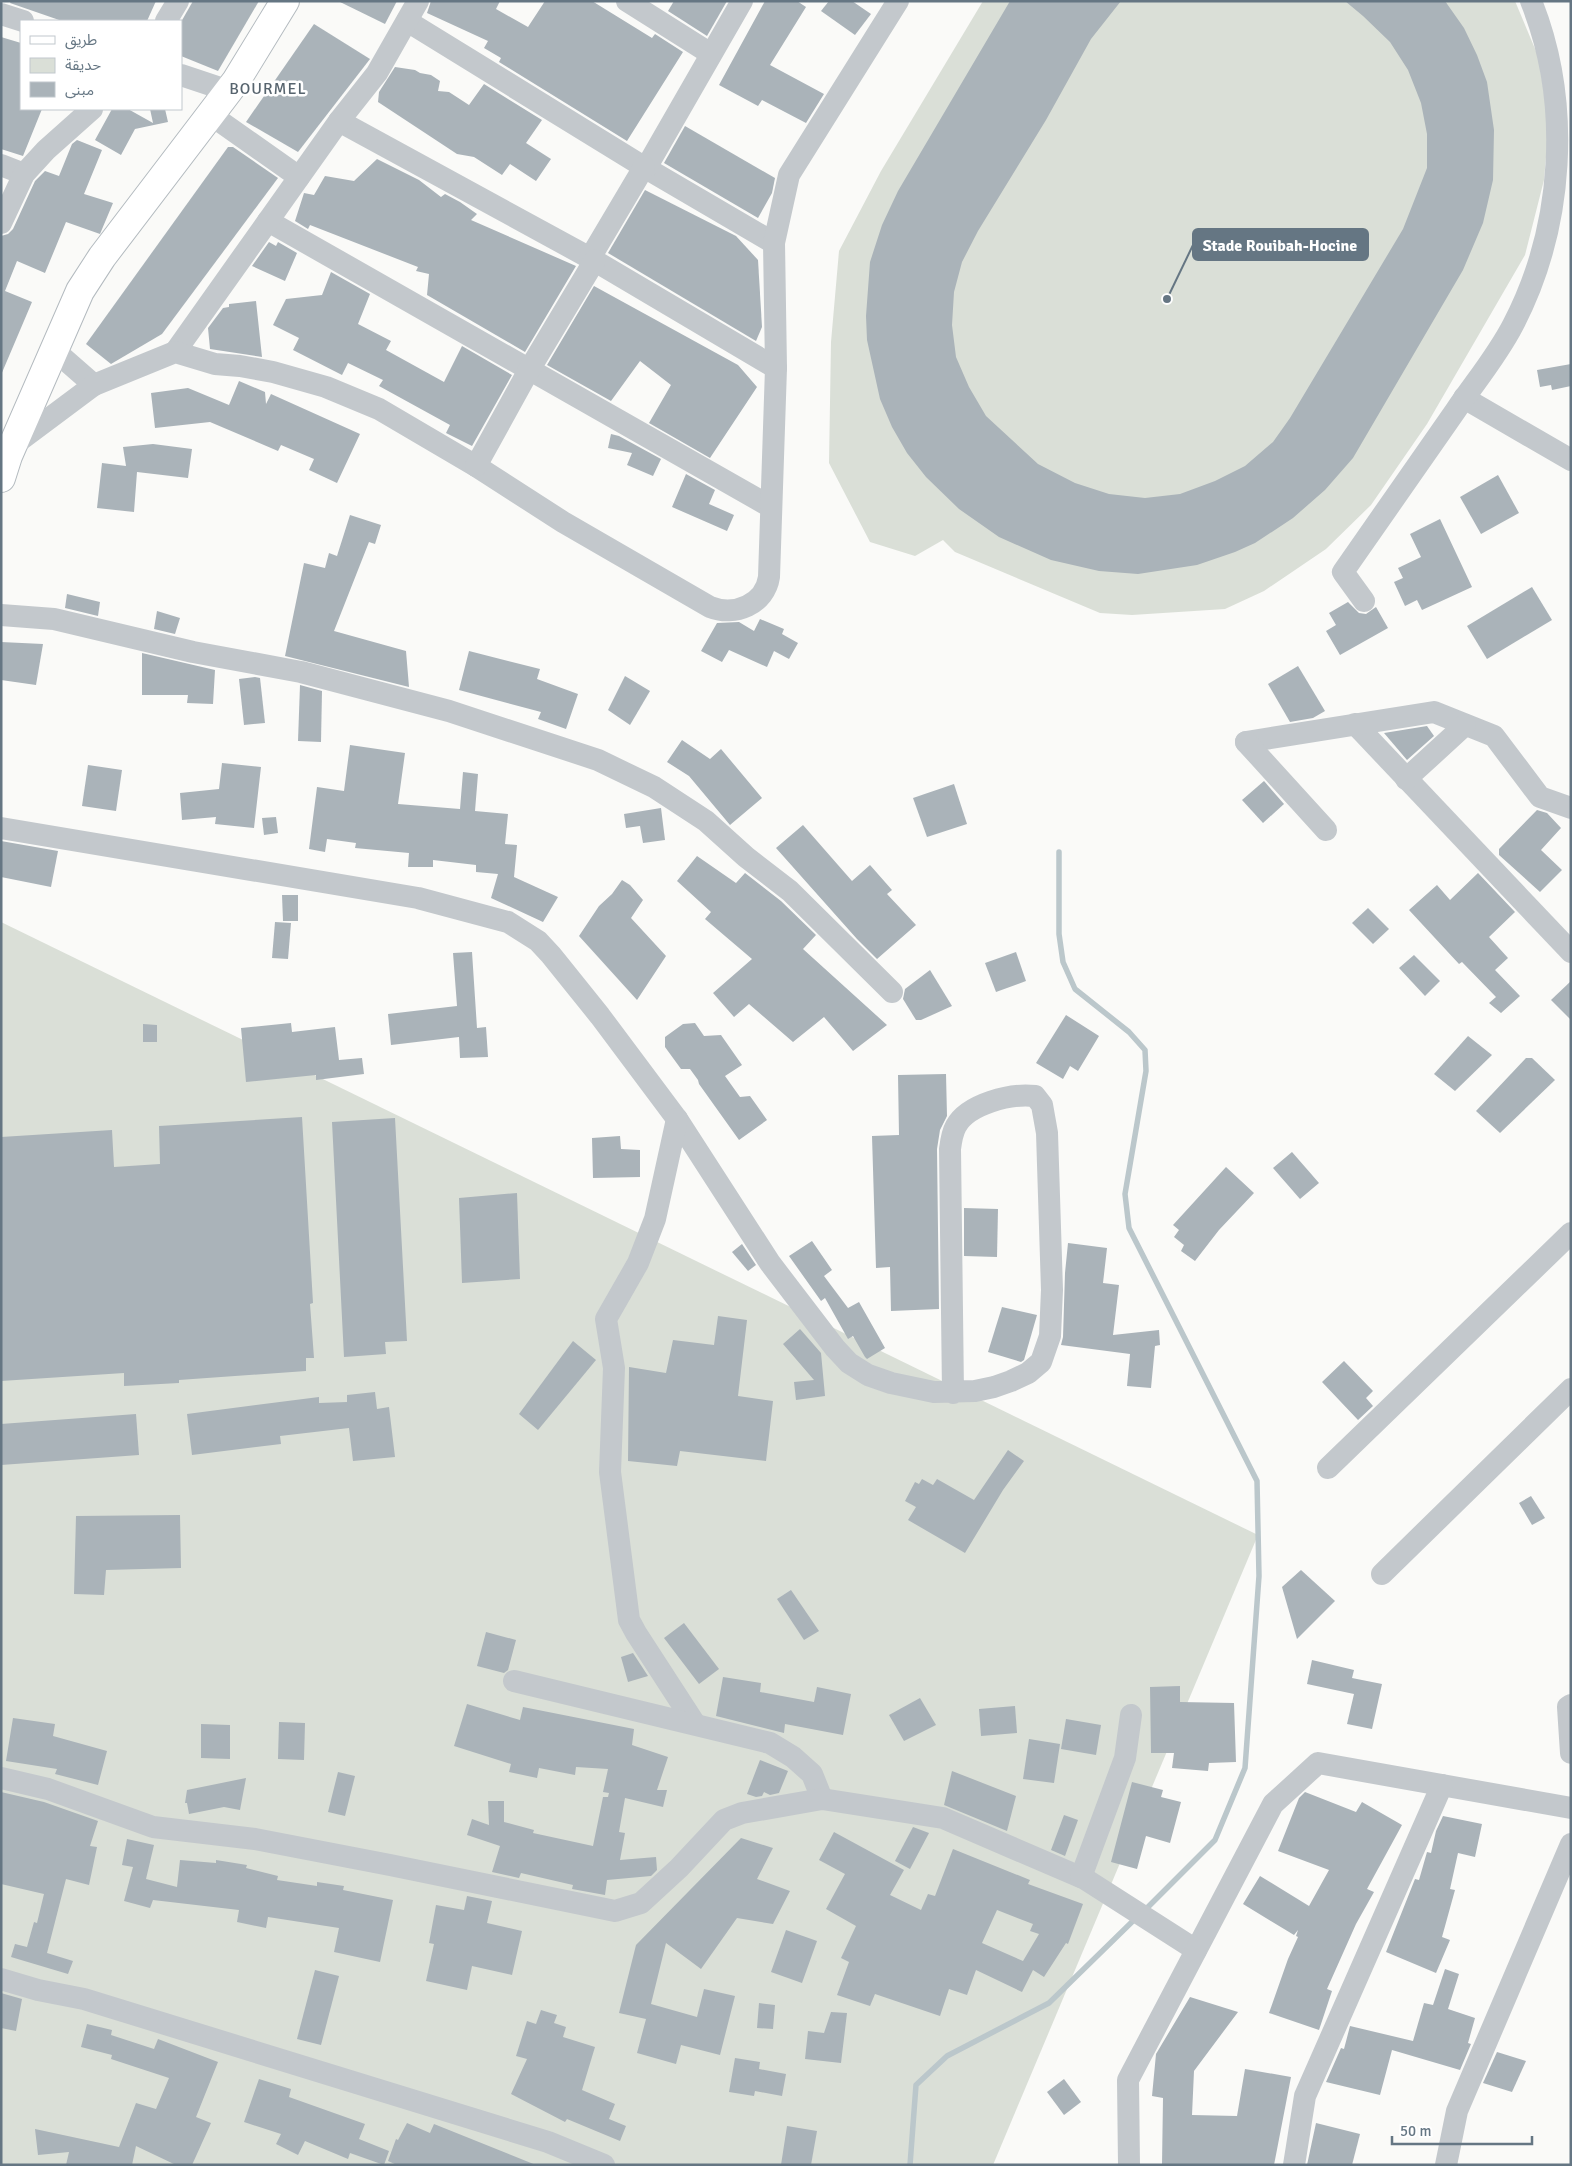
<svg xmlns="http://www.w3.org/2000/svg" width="1572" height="2166" viewBox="0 0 1572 2166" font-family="Signika,'Noto Sans Arabic',sans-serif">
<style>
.green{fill:#dadfd7}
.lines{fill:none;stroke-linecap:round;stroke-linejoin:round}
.stream{stroke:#bbc7cb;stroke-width:5.5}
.building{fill:#aab3b9;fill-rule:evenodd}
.secondary-casing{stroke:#b3babf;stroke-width:30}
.street{stroke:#c3c8cc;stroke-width:22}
.secondary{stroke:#fff;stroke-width:28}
.labels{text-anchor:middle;stroke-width:5;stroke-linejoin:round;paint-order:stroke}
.neighbourhood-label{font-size:16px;letter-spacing:1px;fill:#57646e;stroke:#fff}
.leader{fill:none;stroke:#657683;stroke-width:2}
.callout-dot{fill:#657683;stroke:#fff;stroke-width:2}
.callout{fill:#657683;stroke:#657683;stroke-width:2}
.callout-label{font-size:16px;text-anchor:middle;font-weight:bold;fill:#fff}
</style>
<rect width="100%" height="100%" fill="#fafaf8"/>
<!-- green -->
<g class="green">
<polygon points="983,1 1515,1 1538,56 1549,122 1544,180 1525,255 1427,424 1371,505 1326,549 1264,591 1225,609 1132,615 1100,613 955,552 943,540 915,556 870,542 829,463 831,342 839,251 881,171"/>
<polygon points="1,922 1258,1535 993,2165 1,2165"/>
</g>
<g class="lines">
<!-- stream -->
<g class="stream">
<polyline points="1059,852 1059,934 1063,962 1075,989 1129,1032 1145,1050 1146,1071 1125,1194 1129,1228 1257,1481 1259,1576 1245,1768 1215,1840 1144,1911"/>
<polyline points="910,2165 916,2085 947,2056 1049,2003 1137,1917"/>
</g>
</g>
<!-- building -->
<g class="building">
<polygon points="11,1 156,1 147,21 62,21 10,3"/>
<polygon points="193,1 259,1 218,71 181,56 181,22"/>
<polygon points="338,1 397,1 385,24"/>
<polygon points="431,1 500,1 496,9 528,27 545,1 592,1 652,38 655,34 683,52 627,141 499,62 501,58 484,48 488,41 427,13"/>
<polygon points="674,1 727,1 707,36 668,11"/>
<polygon points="765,1 797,1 806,7 770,65 824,94 806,123 762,100 758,106 719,85"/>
<polygon points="829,1 852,1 871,14 855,35 821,11"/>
<polygon points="1010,1 1121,1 1091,39 1046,120 978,231 962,262 954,292 952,325 956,357 969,387 986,416 1038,464 1075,483 1109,494 1145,498 1180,494 1215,481 1245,466 1273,442 1290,418 1403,229 1427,168 1427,134 1421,103 1408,70 1390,42 1363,16 1345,1 1445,1 1464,28 1477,55 1487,82 1494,130 1493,180 1483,223 1463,270 1353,458 1325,490 1293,518 1255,543 1235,552 1197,565 1138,574 1099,571 1051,560 999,537 959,509 926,477 907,453 892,427 880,399 867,340 866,316 870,262 882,225 898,191"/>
<polygon points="314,24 370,59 298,152 246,122"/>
<polygon points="1,37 21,43 21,109 42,109 23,156 1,149"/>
<polygon points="395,67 415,70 420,73 431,75 440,81 438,91 449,92 469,105 484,84 542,120 526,143 551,159 536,181 510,164 502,175 474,157 457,154 378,102 379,92"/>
<polygon points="112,109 128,109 153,123 150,109 165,109 168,122 135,129 121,155 95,140"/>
<polygon points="685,126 775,178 772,193 758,218 664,163"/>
<polygon points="77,140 102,150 84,194 113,203 100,234 66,222 45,273 17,261 5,291 32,302 1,375 1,236 8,234 13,229 35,181 45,171 59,176 72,144"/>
<polygon points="228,147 233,147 278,178 162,334 111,364 86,344"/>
<polygon points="377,159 419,180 441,197 445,194 460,202 477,214 471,220 576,266 525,352 427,295 429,274 416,271 418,267 310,225 308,229 295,221 304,193 314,195 325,176 354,181"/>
<polygon points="645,190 736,236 758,260 762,327 756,341 608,253"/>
<polygon points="269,242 276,246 278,242 297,253 285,281 252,266"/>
<polygon points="331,272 370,294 358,324 391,341 386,350 444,382 462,346 512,375 472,446 446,433 450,425 379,386 383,380 348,363 342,375 293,350 299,338 273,325 286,299 322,295"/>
<polygon points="594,286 738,365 757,387 710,458 649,423 671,385 640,361 611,401 547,365"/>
<polygon points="256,301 262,357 210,349 208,328 223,308 229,307 229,304"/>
<polygon points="1571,364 1571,386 1552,390 1551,385 1540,387 1537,370"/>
<polygon points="239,381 265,392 266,404 271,394 360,434 337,483 309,470 314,459 281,445 278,451 210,422 155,428 151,393 188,388 229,405"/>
<polygon points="611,434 619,436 661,459 653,476 627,465 632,453 608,448"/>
<polygon points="153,444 192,449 188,478 137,472 134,512 97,508 102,463 126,466 123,447"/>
<polygon points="686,474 715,490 709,504 734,515 727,531 672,507"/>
<polygon points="1498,475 1519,513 1481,534 1460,497"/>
<polygon points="350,515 381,525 375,544 369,542 334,631 406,651 409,687 285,656 304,563 325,568 329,553 337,556"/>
<polygon points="1440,519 1472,587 1422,610 1417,600 1405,606 1394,582 1403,578 1398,568 1421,557 1410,534"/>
<polygon points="1532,587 1552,620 1487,659 1467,626"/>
<polygon points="67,594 100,602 98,616 65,608"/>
<polygon points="1348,602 1359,613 1366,614 1376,607 1388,628 1340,655 1326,631 1336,625 1329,613"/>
<polygon points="157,611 180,618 175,634 154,629"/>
<polygon points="760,619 784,629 782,634 798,643 789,659 774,651 767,667 729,650 722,662 701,651 717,623 739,622 754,631"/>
<polygon points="1,642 43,644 36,685 1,680"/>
<polygon points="469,651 540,669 537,679 578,694 566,729 538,719 541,712 459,690"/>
<polygon points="142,653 215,670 213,704 187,703 188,695 142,695"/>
<polygon points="1298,666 1325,711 1313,718 1290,722 1268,684"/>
<polygon points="625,676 650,691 630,725 608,710"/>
<polygon points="255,677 260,678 265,723 244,725 239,679"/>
<polygon points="300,685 322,691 321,742 298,741"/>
<polygon points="1427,726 1434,736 1407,760 1384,733"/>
<polygon points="682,740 710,759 721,749 762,798 730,825 689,776 667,762"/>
<polygon points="350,745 405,753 398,804 460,809 463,772 478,774 475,811 508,814 505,844 517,845 514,877 558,897 543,922 491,898 498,874 476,872 476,865 433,860 433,867 408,867 409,853 355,848 356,843 327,839 325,852 309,849 317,787 344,791"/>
<polygon points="222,763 261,767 254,828 215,824 216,817 182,820 180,793 219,789"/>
<polygon points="88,765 122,770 116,811 82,806"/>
<polygon points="1264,781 1284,804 1263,823 1242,800"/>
<polygon points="954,784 967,824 927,837 913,798"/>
<polygon points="661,808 665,840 643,843 640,826 626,828 624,814"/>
<polygon points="1537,810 1547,813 1561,828 1541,850 1562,870 1540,892 1499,855 1499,849"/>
<polygon points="276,817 278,833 264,835 262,818"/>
<polygon points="803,825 852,881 870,865 892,890 887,894 916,925 877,959 857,939 776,848"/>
<polygon points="1,841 58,851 51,887 1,877"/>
<polygon points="697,856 736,883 745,873 781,901 816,935 803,949 887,1025 853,1051 824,1017 793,1042 749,1004 734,1017 713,993 752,959 705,919 711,912 677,881"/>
<polygon points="1478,873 1515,912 1489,937 1508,958 1495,970 1520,996 1501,1013 1489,1003 1496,997 1462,962 1459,964 1409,910 1437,885 1450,900"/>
<polygon points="622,880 630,885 643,900 631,918 666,956 637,1000 579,936 599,906 612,894"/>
<polygon points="282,895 298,895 298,921 283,921"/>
<polygon points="1368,908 1389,929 1373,944 1352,923"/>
<polygon points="275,922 291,923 288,959 272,958"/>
<polygon points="472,952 477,1028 486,1027 488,1057 460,1058 459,1037 391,1045 388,1014 457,1006 453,953"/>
<polygon points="1016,952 1026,981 996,992 985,963"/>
<polygon points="1414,955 1440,981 1425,996 1399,968"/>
<polygon points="930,970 952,1006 921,1020 916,1020 903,999 905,989"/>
<polygon points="1571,981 1571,1020 1551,1000"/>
<polygon points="1066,1015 1099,1036 1078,1071 1070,1066 1063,1079 1036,1063"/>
<polygon points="291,1023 292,1032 335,1027 339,1060 362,1058 364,1074 316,1080 316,1075 246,1082 241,1028"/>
<polygon points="695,1023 704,1036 721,1035 742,1065 725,1076 740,1097 750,1096 767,1120 739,1140 699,1084 698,1080 690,1069 681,1069 665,1047 665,1037 683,1024"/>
<polygon points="143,1024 157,1025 157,1042 143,1042"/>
<polygon points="1468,1036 1492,1055 1455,1091 1434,1074"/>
<polygon points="1526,1058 1532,1058 1555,1080 1500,1133 1476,1111"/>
<polygon points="946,1074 947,1116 940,1130 937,1149 939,1309 891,1311 890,1267 876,1268 872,1136 899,1135 898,1075"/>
<polygon points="302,1117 313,1303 310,1304 314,1358 306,1358 306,1371 179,1380 179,1383 124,1386 124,1373 1,1381 1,1137 112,1130 114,1167 160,1164 159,1126"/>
<polygon points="395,1118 407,1341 385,1342 386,1354 344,1357 332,1122"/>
<polygon points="620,1136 621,1149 640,1150 640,1177 593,1178 592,1138"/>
<polygon points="1292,1152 1319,1183 1300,1199 1273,1168"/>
<polygon points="1226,1167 1254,1193 1219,1230 1195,1261 1181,1251 1184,1245 1174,1237 1179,1230 1173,1225"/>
<polygon points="517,1193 520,1279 462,1283 459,1198"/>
<polygon points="964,1208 998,1209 997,1257 964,1256"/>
<polygon points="812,1241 832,1270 824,1276 848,1308 859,1302 885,1348 867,1359 865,1357 853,1336 848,1339 825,1298 821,1301 789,1256"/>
<polygon points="1068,1243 1107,1248 1103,1283 1119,1285 1113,1335 1159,1330 1160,1345 1155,1346 1151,1388 1127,1386 1130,1354 1061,1345 1063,1337 1065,1273"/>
<polygon points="742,1244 756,1265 748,1271 732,1252"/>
<polygon points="1002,1307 1037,1315 1024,1360 1021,1362 988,1352"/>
<polygon points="718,1316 747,1320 738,1396 773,1401 766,1461 680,1451 677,1466 628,1461 629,1367 666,1373 673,1340 714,1345"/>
<polygon points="800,1329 821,1353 825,1396 796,1400 794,1382 814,1380 783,1344"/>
<polygon points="573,1341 596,1360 538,1430 519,1414"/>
<polygon points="1344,1361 1373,1391 1366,1398 1373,1406 1358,1420 1322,1382"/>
<polygon points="375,1392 377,1409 389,1407 395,1457 353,1461 349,1428 280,1436 281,1444 192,1455 187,1414 319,1397 319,1403 347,1402 347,1395"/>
<polygon points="136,1414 139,1455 1,1465 1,1424"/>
<polygon points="1008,1450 1024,1461 1003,1490 965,1553 908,1520 916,1507 905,1501 915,1482 919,1484 922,1479 933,1485 937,1479 974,1500"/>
<polygon points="1531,1496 1545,1518 1532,1525 1519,1503"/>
<polygon points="180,1515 181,1568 106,1570 104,1595 74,1594 76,1516"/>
<polygon points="1301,1570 1335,1601 1297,1639 1282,1587"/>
<polygon points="791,1590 819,1631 804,1640 777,1599"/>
<polygon points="684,1623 719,1669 699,1684 664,1638"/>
<polygon points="486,1632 516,1640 508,1670 504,1673 477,1666"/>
<polygon points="633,1653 648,1676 628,1682 621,1657"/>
<polygon points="1312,1660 1354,1670 1352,1678 1382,1684 1372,1729 1347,1724 1354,1694 1307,1684"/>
<polygon points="723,1677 761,1683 760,1692 814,1702 817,1687 851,1694 843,1735 785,1724 784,1733 716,1716"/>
<polygon points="1180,1686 1180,1702 1234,1703 1236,1762 1209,1763 1208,1771 1172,1768 1174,1753 1151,1753 1150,1687"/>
<polygon points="920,1698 936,1725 904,1741 889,1715"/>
<polygon points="467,1704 520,1720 523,1707 634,1729 632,1745 668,1757 657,1790 667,1790 663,1807 625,1798 619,1832 625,1833 620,1860 656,1857 657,1870 651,1876 607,1880 605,1895 572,1889 573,1885 521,1873 519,1878 492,1872 500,1846 467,1835 472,1819 489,1825 488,1801 504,1801 504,1822 534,1830 533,1833 593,1846 603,1797 608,1797 609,1793 603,1792 608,1769 576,1767 575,1775 539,1768 537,1778 509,1772 511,1764 454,1746"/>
<polygon points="1015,1706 1017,1733 981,1736 979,1709"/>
<polygon points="13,1718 55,1724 53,1736 107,1751 98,1785 55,1774 57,1769 6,1761"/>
<polygon points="1066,1719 1101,1725 1096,1755 1061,1749"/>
<polygon points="279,1722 305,1723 304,1760 278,1759"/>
<polygon points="201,1724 230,1725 230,1759 201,1758"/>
<polygon points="1029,1739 1060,1744 1054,1783 1023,1779"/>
<polygon points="760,1760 788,1771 779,1793 770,1795 764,1792 762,1796 756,1797 747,1794"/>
<polygon points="952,1771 1016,1796 1007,1831 944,1805"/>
<polygon points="338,1772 355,1776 345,1816 328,1812"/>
<polygon points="246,1778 240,1810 224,1807 189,1814 187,1803 185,1803 187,1790"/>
<polygon points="1132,1782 1163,1790 1161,1797 1181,1802 1170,1843 1146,1836 1137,1869 1111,1862"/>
<polygon points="1,1792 44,1802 98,1821 90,1846 97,1847 89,1885 66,1879 47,1953 73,1961 68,1974 11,1957 15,1944 27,1947 34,1922 37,1923 44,1894 1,1884"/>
<polygon points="1305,1792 1356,1812 1362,1802 1402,1825 1367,1889 1374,1892 1356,1924 1327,1989 1332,1991 1319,2030 1269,2013 1288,1959 1298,1937 1296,1936 1298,1930 1294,1935 1243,1904 1260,1876 1309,1906 1329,1870 1278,1851 1299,1798"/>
<polygon points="1064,1815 1078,1820 1065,1856 1051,1850"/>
<polygon points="1443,1816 1482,1824 1475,1857 1458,1853 1450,1889 1455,1890 1442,1937 1450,1940 1436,1973 1386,1952 1415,1879 1419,1880 1427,1852 1431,1853 1436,1831"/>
<polygon points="913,1827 929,1833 910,1869 895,1861"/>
<path d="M 834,1832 L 904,1870 L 890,1895 L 921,1910 L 928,1894 L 935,1896 L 953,1849 L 1030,1880 L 1028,1884 L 1083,1904 L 1068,1944 L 1066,1943 L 1044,1977 L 1033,1970 L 1022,1992 L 976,1970 L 967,1995 L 949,1989 L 940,2016 L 875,1994 L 870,2006 L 837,1995 L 849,1962 L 841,1958 L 856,1926 L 826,1909 L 845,1874 L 819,1860 ZM 997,1910 L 1033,1924 L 1030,1931 L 1039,1934 L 1023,1961 L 982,1943 Z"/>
<polygon points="741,1838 773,1848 757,1879 790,1891 773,1924 737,1918 701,1969 666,1943 651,2004 697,2017 704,1989 735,1996 720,2055 681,2045 676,2064 637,2053 646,2019 619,2013 636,1945"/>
<polygon points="127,1839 154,1845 146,1879 177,1887 180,1860 216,1863 216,1860 247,1865 246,1868 278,1876 277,1880 317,1886 317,1882 344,1886 343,1890 393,1900 380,1962 334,1952 339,1928 268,1917 266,1928 237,1922 239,1910 153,1900 150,1908 124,1901 133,1867 122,1865"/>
<polygon points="467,1896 492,1901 487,1923 522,1931 512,1975 472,1966 467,1990 426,1981 434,1944 429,1943 436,1905 464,1910"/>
<polygon points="786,1930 817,1941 802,1983 771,1972"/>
<polygon points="1445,1969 1459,1974 1448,2009 1475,2018 1468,2043 1471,2044 1460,2070 1392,2050 1380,2095 1326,2082 1341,2048 1344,2049 1350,2026 1413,2041 1424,2003 1433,2005"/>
<polygon points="315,1970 339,1976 321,2045 297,2039"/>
<polygon points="1,1993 22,1999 16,2031 1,2028"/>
<polygon points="1190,1997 1238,2012 1194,2071 1192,2115 1237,2116 1245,2069 1291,2077 1274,2165 1162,2165 1163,2098 1152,2096 1156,2054"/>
<polygon points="759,2003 775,2005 773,2029 757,2028"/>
<polygon points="541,2010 557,2015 554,2023 566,2027 563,2037 595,2047 582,2090 615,2104 609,2119 626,2126 620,2141 567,2119 565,2122 511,2094 527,2059 516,2056 527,2021 536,2024"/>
<polygon points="831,2012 847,2013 841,2063 805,2059 808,2031 824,2033"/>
<polygon points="87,2024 112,2030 111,2035 154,2049 158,2039 218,2062 196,2117 211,2123 192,2165 176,2165 136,2146 132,2165 66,2165 69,2152 38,2155 35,2129 119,2147 136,2103 156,2109 169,2078 111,2059 112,2055 81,2047"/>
<polygon points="1497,2052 1526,2061 1512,2092 1483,2083"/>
<polygon points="735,2058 760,2062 759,2069 786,2074 782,2096 755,2091 754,2096 729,2092"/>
<polygon points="259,2079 291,2089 289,2097 365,2124 359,2139 389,2151 384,2165 350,2153 348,2159 305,2141 298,2155 276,2144 281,2134 244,2122"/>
<polygon points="1064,2079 1081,2102 1064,2115 1047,2092"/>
<polygon points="407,2123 430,2133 434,2124 536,2165 397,2165 388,2161 396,2139 398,2140"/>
<polygon points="1316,2123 1360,2134 1352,2165 1307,2165"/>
<polygon points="787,2126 817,2131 811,2165 781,2165"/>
</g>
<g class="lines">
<defs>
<polyline id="secondary" points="1,478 8,456 80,291 102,257 236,81 285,1"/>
</defs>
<!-- secondary casing -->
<use href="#secondary" class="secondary-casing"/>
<!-- street -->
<g class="street">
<polyline points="627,1 711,54"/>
<polyline points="1,14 23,21"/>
<polyline points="166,21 178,1"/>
<polyline points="407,21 644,167 774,243"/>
<polyline points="181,75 229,91"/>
<polyline points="211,115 299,177"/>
<polyline points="339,121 590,258 776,368"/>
<polyline points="1,165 24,174"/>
<polyline points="646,168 742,1"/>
<polyline points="268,221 771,507"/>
<polyline points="1,223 24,174 46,150 92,109"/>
<polyline points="590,258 644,167"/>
<polyline points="54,350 94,385"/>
<polyline points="175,352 339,121 377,73 418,1"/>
<polyline points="1464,398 1571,460"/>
<path d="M 11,447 L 94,385 L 175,352 L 215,364 L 240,366 L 273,372 L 326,387 L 379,409 L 476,466 L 563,522 L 710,607 C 735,617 765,604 769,577 L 776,368 L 774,243 L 789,175 L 898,1"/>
<polyline points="476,466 529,370 595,260"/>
<path d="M 1364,601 L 1343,572 C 1381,518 1418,464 1456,410 C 1475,382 1497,356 1513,325 C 1564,227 1572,103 1531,1"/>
<polyline points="1,615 54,619 193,652 301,672 449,711 598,760 654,787 706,821 746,857 790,891 892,992"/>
<polyline points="1355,724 1571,952"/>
<polyline points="1246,742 1434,712 1494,736 1540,797 1571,808"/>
<polyline points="1246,742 1326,830"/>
<polyline points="1406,779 1465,725"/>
<path d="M 1,828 L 418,898 L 508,922 L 538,941 L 551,955 L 600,1016 L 677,1119 L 770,1263 L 835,1348 L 849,1363 L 868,1375 L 891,1383 L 934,1392 L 975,1391 L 994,1387 L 1011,1381 L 1028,1373 L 1041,1362 L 1050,1336 L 1052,1290 L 1047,1133 L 1042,1105 L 1035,1096 C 1011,1093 968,1104 956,1126 C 952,1133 951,1141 950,1149 L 953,1393"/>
<polyline points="677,1119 655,1219 638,1263 606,1319 614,1368 610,1472 629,1620 636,1633 695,1724"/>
<polyline points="1328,1468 1571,1233"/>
<polyline points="1382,1574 1571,1389"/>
<polyline points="514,1681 770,1743 793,1757 812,1774 822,1799"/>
<polyline points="1571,1705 1568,1707 1571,1753"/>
<polyline points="1,1778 48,1789 153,1827 255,1839 390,1865 615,1911 641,1903 679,1868 724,1820 742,1813 822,1799 943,1818 1085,1879 1196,1950"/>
<polyline points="1081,1877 1125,1758 1131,1715"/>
<polyline points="1,1979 38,1990 84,1999 548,2142 604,2165"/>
<polyline points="1129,2165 1128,2080 1273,1804 1318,1763 1571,1808"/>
<polyline points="1294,2165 1305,2096 1442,1785"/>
<polyline points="1446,2165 1457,2111 1571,1844"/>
</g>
<!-- secondary -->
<use href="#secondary" class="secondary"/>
</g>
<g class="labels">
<!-- neighbourhood labels -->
<g class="neighbourhood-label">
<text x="268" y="94">BOURMEL</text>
</g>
</g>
<!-- callouts -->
<path class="leader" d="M1167 299L1193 245"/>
<circle class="callout-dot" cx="1167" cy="299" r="5"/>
<rect class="callout" x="1193" y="229" width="175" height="31" rx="5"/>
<g class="callout-label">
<text x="1280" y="251">Stade Rouibah-Hocine</text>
</g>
<!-- border -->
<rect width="1572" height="2166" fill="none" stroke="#657683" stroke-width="5"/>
<!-- legend -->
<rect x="20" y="20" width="162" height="90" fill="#ffffff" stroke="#c1c8cd"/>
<rect x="30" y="36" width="25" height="8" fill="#ffffff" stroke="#c1c8cd"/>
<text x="65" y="45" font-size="15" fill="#657683">طريق</text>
<rect x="30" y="58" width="25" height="15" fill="#dadfd7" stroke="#c1c8cd"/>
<text x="65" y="70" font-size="15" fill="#657683">حديقة</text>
<rect x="30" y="82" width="25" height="15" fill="#aab3b9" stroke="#c1c8cd"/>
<text x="65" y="95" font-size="15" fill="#657683">مبنى</text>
<!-- scale -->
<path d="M1392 2136v8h140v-8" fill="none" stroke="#657683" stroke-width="2.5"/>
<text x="1400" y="2136" font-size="15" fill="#657683" stroke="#ffffff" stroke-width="4" paint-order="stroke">50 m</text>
</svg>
